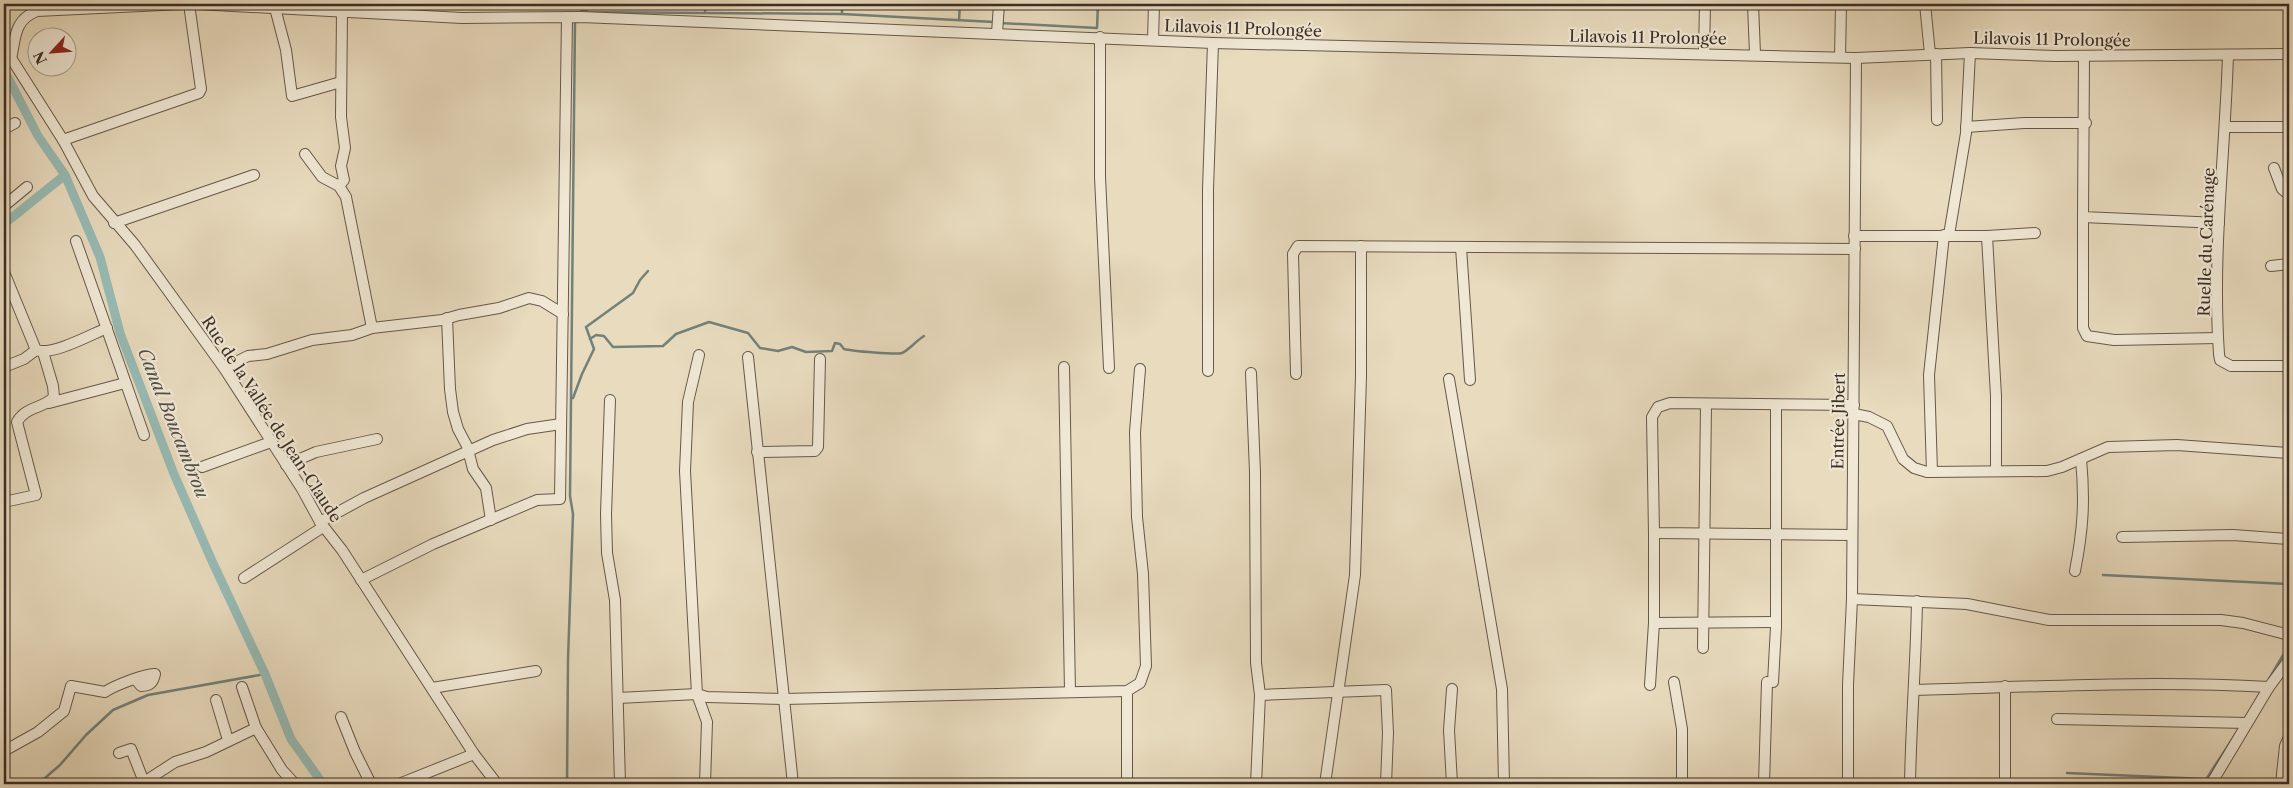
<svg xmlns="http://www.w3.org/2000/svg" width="2293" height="788" viewBox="0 0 2293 788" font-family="'Libre Caslon Text',serif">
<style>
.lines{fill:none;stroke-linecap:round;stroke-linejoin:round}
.stream{stroke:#72827b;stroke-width:2.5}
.canal{stroke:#97bbb5;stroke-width:9}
.minor-casing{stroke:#66584b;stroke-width:12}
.minor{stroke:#f0e8d5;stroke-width:10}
.labels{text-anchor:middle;stroke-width:4.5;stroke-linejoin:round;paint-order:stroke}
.street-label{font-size:16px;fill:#3b2d25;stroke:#f0e8d5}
.water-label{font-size:18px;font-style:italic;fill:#525049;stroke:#f0e8d5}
</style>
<rect width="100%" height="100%" fill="#e8dbbe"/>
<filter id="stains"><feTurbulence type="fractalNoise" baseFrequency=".004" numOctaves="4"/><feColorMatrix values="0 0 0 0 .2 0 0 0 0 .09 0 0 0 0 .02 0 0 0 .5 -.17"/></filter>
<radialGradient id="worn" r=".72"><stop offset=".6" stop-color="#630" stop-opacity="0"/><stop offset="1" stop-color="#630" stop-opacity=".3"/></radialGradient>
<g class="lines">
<!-- stream -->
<g class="stream">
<polyline points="336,4 576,7 587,12 842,14 994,22"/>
<polyline points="587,12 587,4"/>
<polyline points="705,12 706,4"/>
<polyline points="842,14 842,4"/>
<polyline points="959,20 960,4"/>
<polyline points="1000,23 1097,28 1098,4"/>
<path d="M 590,339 L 596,335 L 604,336 L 613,347 L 663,346 L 676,334 L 709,322 L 748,333 L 760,348 L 778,351 L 792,347 L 806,352 L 832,351 L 835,343 L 840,344 L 844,349 C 852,351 897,355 902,353 C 909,350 917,340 924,336"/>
<polyline points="573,398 582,374 594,349 586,327 633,293 640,280 648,271"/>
<polyline points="2103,575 2289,584"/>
<polyline points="2269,679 2289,645"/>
<polyline points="2067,773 2206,779"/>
<polyline points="38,784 60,765 86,735 113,710 148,695 265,674"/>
<polyline points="567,784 568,659 573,514 570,496 575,21"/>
<polyline points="2203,784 2235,735"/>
</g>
<!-- canal -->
<g class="canal">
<polyline points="4,70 38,136 65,175 100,257 120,333 174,474 212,561 265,674 291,739 323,784"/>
<polyline points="4,224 65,175"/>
</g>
<defs>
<g id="minor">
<polyline points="196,4 462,18 581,17 1213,43 1856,58 1970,53 2055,56 2289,54"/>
<polyline points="274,4 286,50 292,96 341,82"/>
<polyline points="1753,4 1755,54"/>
<polyline points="1925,4 1930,54"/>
<polyline points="997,33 999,4"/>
<polyline points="1100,37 1100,177 1109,368"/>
<polyline points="1153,40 1154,4"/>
<polyline points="4,47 63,140 93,196 135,245 224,368 302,489 320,522 342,550 474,754 497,784"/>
<polyline points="1704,53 1705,4"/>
<polyline points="1936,54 1937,120"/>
<path d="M 2228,55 C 2225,154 2212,254 2219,354 L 2220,360 L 2231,366 L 2289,366"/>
<polyline points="2084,56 2083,217 2219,223"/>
<polyline points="1840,57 1841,4"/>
<path d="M 11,59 C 16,36 14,20 37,11 L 183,4"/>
<polyline points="1966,127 2024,123 2086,123"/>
<polyline points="2226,127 2289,127"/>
<polyline points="4,129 15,123"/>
<polyline points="63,140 199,93 201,89 189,4"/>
<polyline points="305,154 322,177 339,186 346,197 372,328"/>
<polyline points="2274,168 2282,189 2289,195"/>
<polyline points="339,186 344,180 341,166 345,148 341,117 342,11"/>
<polyline points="4,206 27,187"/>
<polyline points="2083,217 2083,328 2087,336 2114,340 2218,338"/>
<polyline points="114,223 254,175"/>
<polyline points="1949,235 1966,133 1970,53"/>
<polyline points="1854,236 1987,236 2035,233"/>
<polyline points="1987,236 1996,396 1996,470"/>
<polyline points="76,241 144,435"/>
<polyline points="1461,247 1470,380"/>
<polyline points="2271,266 2289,264"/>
<path d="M 4,272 L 36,350 C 52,356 90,335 107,328"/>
<polyline points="447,318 450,389 453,412 458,429 467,446 473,469 486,488 491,520"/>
<polyline points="699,355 688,402 685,471 697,694 707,722 705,784"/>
<polyline points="748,357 793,784"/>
<polyline points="4,367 24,359 36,350"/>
<polyline points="1064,367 1070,691"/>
<polyline points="224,368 248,356 267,354 312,340 352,335 372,328 442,320 459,315 499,308 529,298 542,301 563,314"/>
<polyline points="1208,371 1208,189 1213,43"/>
<polyline points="1251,373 1255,472 1256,663 1260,695 1256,784"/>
<polyline points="1296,374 1293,254 1298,246 1855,249"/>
<polyline points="1449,379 1502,689 1504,784"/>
<polyline points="610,400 606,514 607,553 615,600 620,784"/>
<polyline points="49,403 125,383"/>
<polyline points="1854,414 1869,417 1887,426 1903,459 1914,468 1927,472 2047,471 2062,467 2108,447 2177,445 2289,453"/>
<polyline points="757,452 815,451 818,447 820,359"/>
<polyline points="286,465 316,452 377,439"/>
<polyline points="202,467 271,442"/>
<polyline points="1932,472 1929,375 1944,235"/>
<path d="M 4,502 L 36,495 L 17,422 C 26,406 43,409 54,397 L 53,386 L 43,352"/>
<polyline points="320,522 364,498 493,440 527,429 561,424"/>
<polyline points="1654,533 1654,623 1776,622"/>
<polyline points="1852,535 1654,533 1652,417 1658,407 1670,403 1854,405"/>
<polyline points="2122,537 2233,535 2289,539"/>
<path d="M 2075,571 C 2083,530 2085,501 2081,459"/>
<polyline points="244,578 323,527"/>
<polyline points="361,580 433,544 537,500 560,499 567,17"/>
<polyline points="1852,599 1967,604 2049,620 2221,620 2243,623 2289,635"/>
<polyline points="1703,648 1706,404"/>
<polyline points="1674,682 1682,729 1682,784"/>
<polyline points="1773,682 1776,627 1776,405"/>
<polyline points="1650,685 1654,623"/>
<polyline points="2005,686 2005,784"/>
<polyline points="242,687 256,728 282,770 295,784"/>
<polyline points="432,688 536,671"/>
<path d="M 1915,690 C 2033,687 2151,680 2269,687"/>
<polyline points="1260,695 1386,690 1388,733 1386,784"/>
<polyline points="618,698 697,694 707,697 784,699 1127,691 1140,683 1146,666 1143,574 1137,517 1135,432 1140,369"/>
<polyline points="216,700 228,740"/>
<polyline points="341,717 355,752 371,784"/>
<polyline points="2057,719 2247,723"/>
<path d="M 4,751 L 38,732 L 64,711 L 71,686 L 105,692 C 113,686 147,673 155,674 C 153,683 150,686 141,686 L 136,680"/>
<polyline points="119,753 131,749 144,782"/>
<polyline points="141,784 175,762 206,752 256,728"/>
<polyline points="399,784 474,754"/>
<polyline points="1127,784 1127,691"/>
<polyline points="1325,784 1355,575 1361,376 1361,246"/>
<polyline points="1452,784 1449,730 1452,689"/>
<polyline points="1764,784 1767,682"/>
<polyline points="1848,784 1848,685 1852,599 1856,58"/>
<path d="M 1910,784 C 1911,723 1916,662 1917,601"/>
<polyline points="2211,784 2269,687 2289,660"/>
<polyline points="2281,784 2285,746 2289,737"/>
</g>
</defs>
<!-- minor casing -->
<use href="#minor" class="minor-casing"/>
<!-- minor -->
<use href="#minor" class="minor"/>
</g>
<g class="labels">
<!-- street labels -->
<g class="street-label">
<text transform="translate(1243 28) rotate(2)" y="6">Lilavois 11 Prolongée</text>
<text transform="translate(1648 37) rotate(1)" y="6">Lilavois 11 Prolongée</text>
<text transform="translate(2052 39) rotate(1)" y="6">Lilavois 11 Prolongée</text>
<text transform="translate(2206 242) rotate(-88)" y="6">Ruelle du Carénage</text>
<text transform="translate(272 419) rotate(57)" y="6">Rue de la Vallée de Jean-Claude</text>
<text transform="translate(1838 421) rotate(-89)" y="6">Entrée Jibert</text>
</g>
<!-- water labels -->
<g class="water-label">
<text transform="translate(173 423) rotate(68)" y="6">Canal Boucambrou</text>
</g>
</g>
<!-- margin -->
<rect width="2293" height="788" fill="none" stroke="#e8dbbe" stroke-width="20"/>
<rect x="5" y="5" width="2283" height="778" fill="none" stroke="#3b2d25" stroke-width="2.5"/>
<rect x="10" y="10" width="2273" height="768" fill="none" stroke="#3b2d25"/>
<!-- north arrow -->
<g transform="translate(52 52) rotate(244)"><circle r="24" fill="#f0e8d5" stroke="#a89d8f"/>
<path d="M0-4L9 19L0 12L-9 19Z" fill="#8f2418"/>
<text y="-8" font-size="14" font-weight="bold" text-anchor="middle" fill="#3b2d25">N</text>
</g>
<rect width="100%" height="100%" filter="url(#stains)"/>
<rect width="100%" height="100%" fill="url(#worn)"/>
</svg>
